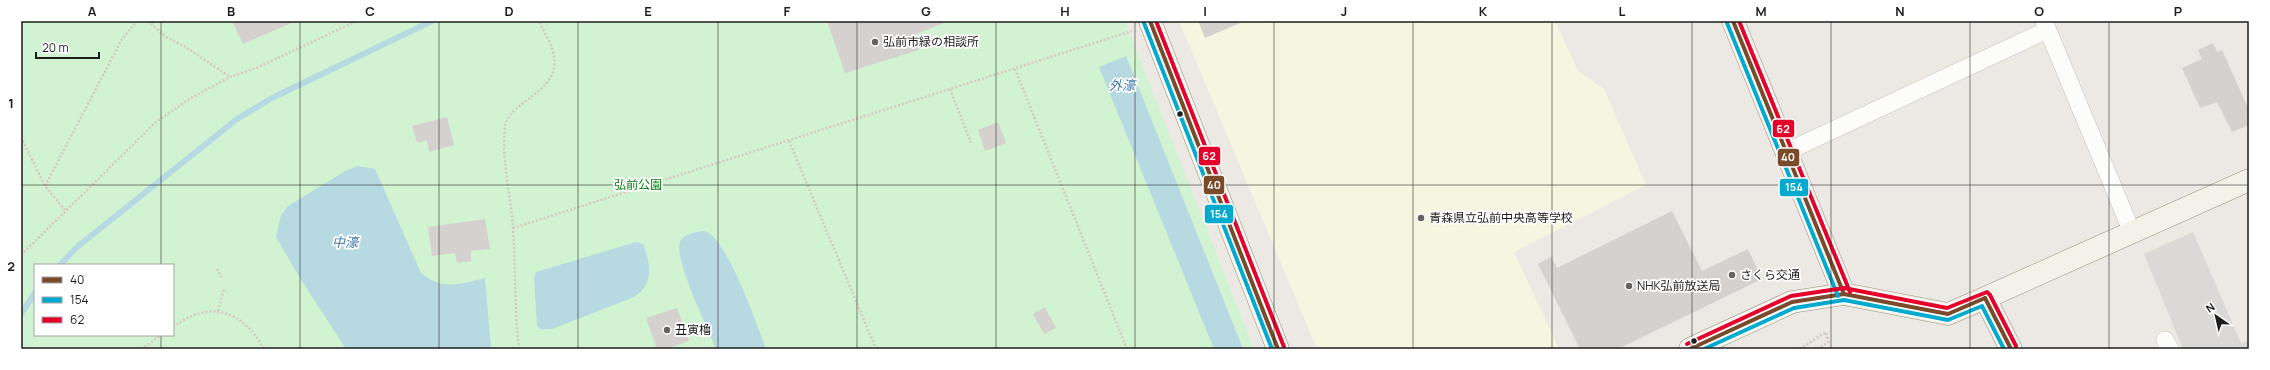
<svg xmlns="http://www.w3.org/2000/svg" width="2270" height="370" viewBox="0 0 2270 370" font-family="Manrope,'Noto Sans JP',sans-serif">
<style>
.education{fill:#f6f5e0}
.park{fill:#d2f3d1;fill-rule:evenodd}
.parking{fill:#dad9d7}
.water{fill:#b7d9e1}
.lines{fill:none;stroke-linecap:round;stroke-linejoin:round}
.stream{stroke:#b7d9e1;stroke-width:6}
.building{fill:#d4d1ce}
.street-casing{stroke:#c4c3c1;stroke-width:18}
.secondary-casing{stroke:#95957c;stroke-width:23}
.primary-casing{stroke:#a29682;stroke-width:23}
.path{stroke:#d7c7c4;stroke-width:2.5;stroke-dasharray:2 2;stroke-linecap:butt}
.street{stroke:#fcfcfb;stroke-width:17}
.secondary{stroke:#f3f2e9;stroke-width:22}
.primary{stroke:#f0ebe3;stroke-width:22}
.bus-1-casing{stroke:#fff;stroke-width:7}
.bus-2-casing{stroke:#fff;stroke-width:7}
.bus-3-casing{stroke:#fff;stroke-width:7}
.bus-1{stroke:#7a4b2a;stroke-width:4}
.bus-2{stroke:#00a9ce;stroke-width:4}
.bus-3{stroke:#e4002b;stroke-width:4}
.grid{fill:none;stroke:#1d1d1d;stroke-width:1;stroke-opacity:0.55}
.poi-dot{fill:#656463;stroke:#fff;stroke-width:1.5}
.bus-dot{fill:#1d1d1d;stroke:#fff;stroke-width:1.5}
.labels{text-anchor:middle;stroke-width:3.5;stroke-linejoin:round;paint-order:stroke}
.poi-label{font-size:12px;fill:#1d1d1d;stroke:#fff;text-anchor:start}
.park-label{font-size:12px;fill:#06800d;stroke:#fff}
.water-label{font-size:13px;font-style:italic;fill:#4278a9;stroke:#fff}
.line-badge{stroke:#fff;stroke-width:1.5}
.badge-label{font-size:11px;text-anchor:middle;font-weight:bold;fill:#fff}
.neatline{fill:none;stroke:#1d1d1d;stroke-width:1.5}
.grid-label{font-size:13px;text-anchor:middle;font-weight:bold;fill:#1d1d1d}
</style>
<rect width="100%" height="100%" fill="#ece9e5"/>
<!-- education -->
<polygon class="education" points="1179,21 1555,21 1578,71 1604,89 1646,185 1514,252 1559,349 1317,349"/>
<!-- park -->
<path class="park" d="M 21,21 L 1125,21 L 1254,349 L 21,349 ZM 35,265 L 173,265 L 173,335 L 35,335 Z"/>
<!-- parking -->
<polygon class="parking" points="2193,232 2241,343 2249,341 2249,349 2183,349 2144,254"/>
<!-- water -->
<g class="water">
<polygon points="1126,56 1243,349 1214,349 1099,67"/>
<path d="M 358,166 L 375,169 L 421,273 C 443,291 460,284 485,278 L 491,349 L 346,349 L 300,278 L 276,237 L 281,215 L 288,206 L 347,170 Z"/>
<path d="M 704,231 C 726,235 758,327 766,349 L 716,349 C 709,331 673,257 680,242 C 684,234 695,232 704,231 Z"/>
<path d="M 636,242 L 643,244 C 651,264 654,284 634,297 L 552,329 L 540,329 L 537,325 L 534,278 L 536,272 Z"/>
</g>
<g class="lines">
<!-- stream -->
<g class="stream">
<polyline points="60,265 77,247 237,119 272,98 432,21"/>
<polyline points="21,314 35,293"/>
</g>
</g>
<!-- building -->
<g class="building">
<polygon points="232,21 296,21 243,44"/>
<polygon points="827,21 949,21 914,35 919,50 845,73"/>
<polygon points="1198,21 1245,21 1205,38"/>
<polygon points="2213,43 2217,52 2222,50 2249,110 2249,125 2232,132 2217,102 2200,108 2182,68 2202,59 2198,50"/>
<polygon points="447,117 454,145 429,152 427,140 417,143 412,126"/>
<polygon points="998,122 1006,143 985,151 978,130"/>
<polygon points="1672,211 1702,271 1748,249 1762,279 1618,349 1580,349 1538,264 1551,257 1557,268"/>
<polygon points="485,219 490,249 471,251 471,261 457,263 455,253 432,256 428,227"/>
<polygon points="1045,307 1056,328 1044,334 1033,314"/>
<polygon points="677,308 689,341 666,349 657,349 646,318"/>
</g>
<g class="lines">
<defs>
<g id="street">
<polyline points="2044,21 2132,232"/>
<polyline points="1786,152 2047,30"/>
<polyline points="2165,340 2170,349"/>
</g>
<g id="secondary">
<polyline points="1150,21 1278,349"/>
<polyline points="1985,298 2249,180"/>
<polyline points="1690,349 1792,302 1844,294"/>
</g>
<polyline id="primary" points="1733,21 1844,294 1948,314 1985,298 2011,349"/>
</defs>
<!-- street casing -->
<use href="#street" class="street-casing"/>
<!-- secondary casing -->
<use href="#secondary" class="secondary-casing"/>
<!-- primary casing -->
<use href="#primary" class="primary-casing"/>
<!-- path -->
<g class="path">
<polyline points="148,21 166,37 186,47 230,77"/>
<polyline points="1015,69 1127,349"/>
<polyline points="950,89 971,143"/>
<polyline points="21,137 45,186 65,210"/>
<polyline points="789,141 876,349"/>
<polyline points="45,186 122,39 137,21"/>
<polyline points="513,228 1132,31"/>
<polyline points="21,255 156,122 191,98 230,77 256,68 357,21"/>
<polyline points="217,269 222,277"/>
<polyline points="218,311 224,289"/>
<path d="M 173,327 C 209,300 242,309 264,349"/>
<polyline points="141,349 162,335"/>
<path d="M 519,349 C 514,309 516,268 513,228 C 511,195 501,159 505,126 C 509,101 560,92 554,57 C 553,46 544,32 539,21"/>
<polyline points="1800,349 1826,332 1828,342 1818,349"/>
<polyline points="1931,349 1931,348"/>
</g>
<!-- street -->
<use href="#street" class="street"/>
<!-- secondary -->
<use href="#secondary" class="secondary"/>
<!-- primary -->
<use href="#primary" class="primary"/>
<defs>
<g id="bus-1">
<polyline points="1150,21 1278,349"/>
<polyline points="1733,21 1844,294"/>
<polyline points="1985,298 2011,349"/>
<polyline points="1690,349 1792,302 1844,294 1948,314 1985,298"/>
</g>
<g id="bus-2">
<polyline points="1144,23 1272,349"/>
<polyline points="1727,23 1838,296"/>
<polyline points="1704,349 1794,308 1844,300 1948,320 1982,306 2004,349"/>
</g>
<g id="bus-3">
<polyline points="1156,21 1284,347"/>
<polyline points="1739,21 1850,292"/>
<polyline points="1687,344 1791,296 1844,288 1947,308 1987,292 1990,295 2016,346"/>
</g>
</defs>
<!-- bus-1 casing -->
<use href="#bus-1" class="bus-1-casing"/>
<!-- bus-2 casing -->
<use href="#bus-2" class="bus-2-casing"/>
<!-- bus-3 casing -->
<use href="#bus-3" class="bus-3-casing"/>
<!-- bus-1 -->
<use href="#bus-1" class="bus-1"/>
<!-- bus-2 -->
<use href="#bus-2" class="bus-2"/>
<!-- bus-3 -->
<use href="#bus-3" class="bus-3"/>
</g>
<!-- grid -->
<path class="grid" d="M 161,21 L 161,265M 300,21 L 300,349M 439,21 L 439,349M 578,21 L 578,349M 718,21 L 718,349M 857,21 L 857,349M 996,21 L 996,349M 1135,21 L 1135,349M 1274,21 L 1274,349M 1413,21 L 1413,349M 1552,21 L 1552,349M 1692,21 L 1692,349M 1831,21 L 1831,349M 1970,21 L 1970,349M 2109,21 L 2109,349M 21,185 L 2249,185M 161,335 L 161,349"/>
<!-- markers -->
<g class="poi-dot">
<circle cx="875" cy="42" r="4"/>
<circle cx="1421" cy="218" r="4"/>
<circle cx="1732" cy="275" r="4"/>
<circle cx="1629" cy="286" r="4"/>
<circle cx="667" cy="330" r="4"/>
</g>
<g class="bus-dot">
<circle cx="1180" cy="114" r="3.5"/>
<circle cx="1694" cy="341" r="3.5"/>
</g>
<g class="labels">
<!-- poi labels -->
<g class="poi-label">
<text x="883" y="46">弘前市緑の相談所</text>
<text x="1429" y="222">青森県立弘前中央高等学校</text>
<text x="1740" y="279">さくら交通</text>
<text x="1637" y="290">NHK弘前放送局</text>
<text x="675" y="334">丑寅櫓</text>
</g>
<!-- park labels -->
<g class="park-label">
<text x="638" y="189">弘前公園</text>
</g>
<!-- water labels -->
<g class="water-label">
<text x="1122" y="90">外濠</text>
<text x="345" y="247">中濠</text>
</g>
</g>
<g class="line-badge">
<rect x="1772" y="119" width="23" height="19" rx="4" fill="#e4002b"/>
<rect x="1198" y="146" width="23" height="20" rx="4" fill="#e4002b"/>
<rect x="1777" y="148" width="23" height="19" rx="4" fill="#7a4b2a"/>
<rect x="1203" y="175" width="22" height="20" rx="4" fill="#7a4b2a"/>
<rect x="1779" y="178" width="30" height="19" rx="4" fill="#00a9ce"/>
<rect x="1204" y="204" width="30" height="20" rx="4" fill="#00a9ce"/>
</g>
<g class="badge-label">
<text x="1783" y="133">62</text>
<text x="1209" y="160">62</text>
<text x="1788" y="161">40</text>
<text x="1214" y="189">40</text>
<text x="1794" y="191">154</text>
<text x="1219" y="218">154</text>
</g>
<!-- border -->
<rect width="2270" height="370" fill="none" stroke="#ffffff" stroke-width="44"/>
<!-- legend -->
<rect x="34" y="264" width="140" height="72" fill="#ffffff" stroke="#a5a5a5"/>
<rect x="42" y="277" width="20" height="6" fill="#7a4b2a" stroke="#a5a5a5"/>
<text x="70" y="284" font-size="12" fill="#1d1d1d">40</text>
<rect x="42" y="297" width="20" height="6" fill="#00a9ce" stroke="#a5a5a5"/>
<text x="70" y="304" font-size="12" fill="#1d1d1d">154</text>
<rect x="42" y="317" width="20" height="6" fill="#e4002b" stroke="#a5a5a5"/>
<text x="70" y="324" font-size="12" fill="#1d1d1d">62</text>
<!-- north arrow -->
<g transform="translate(2216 316) rotate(326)" stroke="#ffffff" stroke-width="3" paint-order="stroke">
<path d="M0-3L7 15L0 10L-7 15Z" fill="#1d1d1d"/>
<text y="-6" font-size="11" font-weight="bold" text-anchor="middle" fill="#1d1d1d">N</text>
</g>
<!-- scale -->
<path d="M36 52v6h63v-6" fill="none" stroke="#1d1d1d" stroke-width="2"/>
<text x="42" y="52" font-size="12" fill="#1d1d1d" stroke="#ffffff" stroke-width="3" paint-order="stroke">20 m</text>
<rect x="22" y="22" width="2226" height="326" class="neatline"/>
<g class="grid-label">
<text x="92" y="16">A</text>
<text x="231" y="16">B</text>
<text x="370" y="16">C</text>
<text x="509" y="16">D</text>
<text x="648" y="16">E</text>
<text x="787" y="16">F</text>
<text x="926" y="16">G</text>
<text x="1065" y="16">H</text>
<text x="1205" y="16">I</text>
<text x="1344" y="16">J</text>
<text x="1483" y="16">K</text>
<text x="1622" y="16">L</text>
<text x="1761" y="16">M</text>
<text x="1900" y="16">N</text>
<text x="2039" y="16">O</text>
<text x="2178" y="16">P</text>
<text x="11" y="108">1</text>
<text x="11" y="271">2</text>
</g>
</svg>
